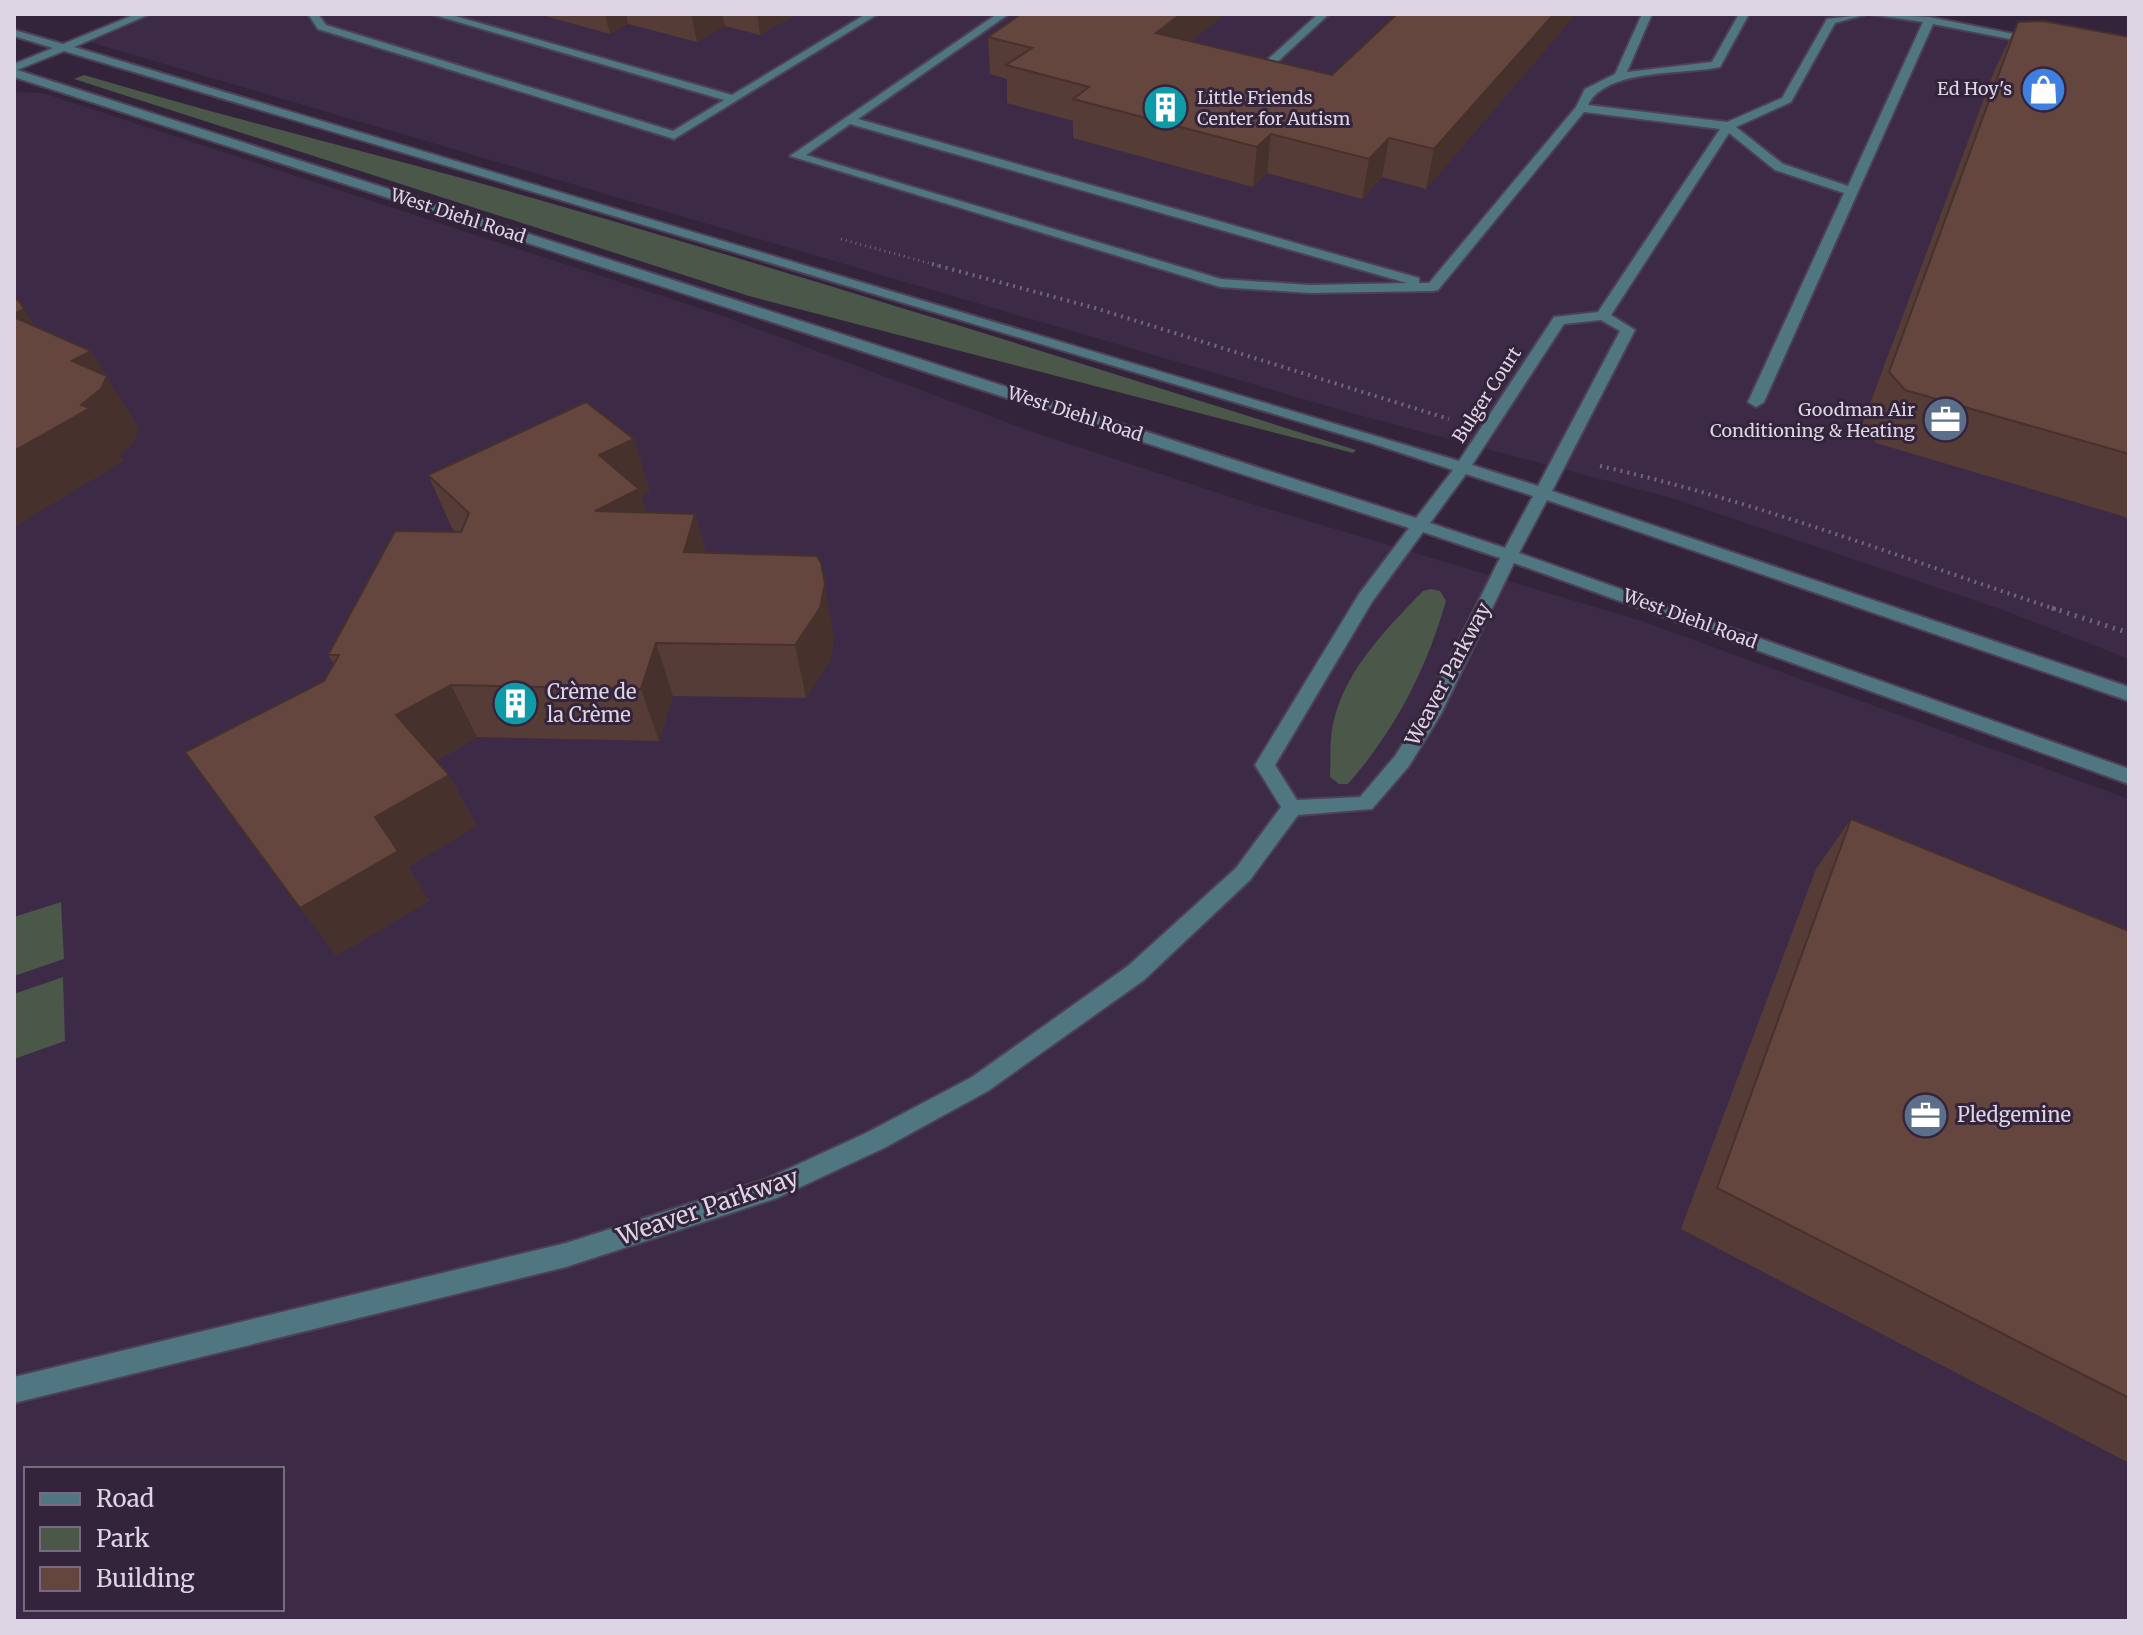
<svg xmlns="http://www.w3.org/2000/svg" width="2143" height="1635" viewBox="0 0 2143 1635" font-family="Merriweather,serif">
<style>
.built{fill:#3d2a47;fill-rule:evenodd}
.green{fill:#4a5749}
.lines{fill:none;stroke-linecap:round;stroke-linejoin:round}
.minor-casing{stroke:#4e4056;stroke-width:4}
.path-far2{stroke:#73667a;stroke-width:3;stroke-dasharray:1 4;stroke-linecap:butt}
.path-far1{stroke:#73667a;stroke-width:4;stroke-dasharray:2 5;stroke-linecap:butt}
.path{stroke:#73667a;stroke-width:5;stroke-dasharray:2 6;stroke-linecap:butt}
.minor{fill:#4f7681;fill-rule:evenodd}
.wall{fill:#563c36}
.shaded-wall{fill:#46312c}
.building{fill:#64463f;stroke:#46312c;stroke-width:2}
.labels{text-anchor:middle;stroke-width:6;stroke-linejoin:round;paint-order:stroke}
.far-poi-label{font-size:18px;fill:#ded5e4;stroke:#33243b;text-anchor:end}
.far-street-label{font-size:18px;fill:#ded5e4;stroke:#33243b}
.street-label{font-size:20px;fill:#ded5e4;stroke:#33243b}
.poi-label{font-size:20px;fill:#ded5e4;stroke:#33243b;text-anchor:start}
.near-street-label{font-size:24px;fill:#ded5e4;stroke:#33243b}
</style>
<rect width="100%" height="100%" fill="#33243b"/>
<!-- built -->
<g class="built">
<polygon points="141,14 1919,14 2129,54 2129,659 2006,611 1675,499 1344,411 79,39"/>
<path d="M 14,92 L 43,93 L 723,316 L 1033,432 L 1255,505 L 1642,621 L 2129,799 L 2129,1621 L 14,1621 ZM 26,1469 L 282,1469 L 282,1609 L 26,1609 Z"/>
</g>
<!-- green -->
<g class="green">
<path d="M 84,75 C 214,114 346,146 476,182 C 771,265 1064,358 1356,450 L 1353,453 L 749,296 L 74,79 Z"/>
<path d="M 1431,589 L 1440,591 L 1446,601 C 1426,670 1396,729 1348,784 L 1339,784 L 1330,777 C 1331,759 1329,738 1334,720 C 1346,669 1388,627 1423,591 Z"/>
<polygon points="61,902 64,959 14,976 14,917"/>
<polygon points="63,977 65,1041 14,1059 14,994"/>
</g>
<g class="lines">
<defs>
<g id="minor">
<path d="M 136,14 L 150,14 L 74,47 L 1459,461 L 1554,317 L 1598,312 L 1720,129 L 1584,112 L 1438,290 L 1433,291 L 1310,293 L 1220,287 L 790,156 L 997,14 L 1009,14 L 858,119 L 1419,278 L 1419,283 L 1429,283 L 1576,107 L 1585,89 L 1615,74 L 1642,14 L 1652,14 L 1627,72 L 1712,62 L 1739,14 L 1749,14 L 1720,67 C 1683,75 1606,68 1588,105 L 1727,122 L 1782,98 L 1827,19 L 1867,14 L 1835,23 L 1791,102 L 1736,127 L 1783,164 L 1848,186 L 1923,22 L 1869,14 L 1929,17 L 2039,39 L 2040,41 L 2035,44 L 1933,24 L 1764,402 L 1756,407 L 1748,402 L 1844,193 L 1775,170 L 1729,133 L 1611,315 L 1635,330 L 1552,491 L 2129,687 L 2129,701 L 1547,500 L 1519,553 L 2129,769 L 2129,784 L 1514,563 L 1441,714 L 1409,766 L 1372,809 L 1298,815 L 1250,880 L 1144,980 L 988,1091 L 884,1148 L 777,1198 L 566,1267 L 14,1403 L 14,1377 L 566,1243 L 764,1180 L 868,1132 L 972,1077 L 1128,966 L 1236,868 L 1281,807 L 1255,765 L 1359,594 L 1409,528 L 14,77 L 14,64 L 53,48 L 14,36 L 14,30 L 63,44 ZM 64,51 L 1371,443 L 1453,470 L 1416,518 L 17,70 ZM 850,124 L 1407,283 L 1310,285 L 1221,279 L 806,155 ZM 1601,320 L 1620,331 L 1538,486 L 1472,465 L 1564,324 ZM 1466,474 L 1533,496 L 1505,548 L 1430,523 ZM 1423,532 L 1500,558 L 1426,707 L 1395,756 L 1360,797 L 1297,800 L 1275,765 L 1372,602 Z"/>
<polygon points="308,14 318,14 326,25 673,131 724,100 431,14 448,14 732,95 866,14 878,14 674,139 318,29"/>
<polygon points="1318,14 1329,14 1273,66 1265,66 1265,62"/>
</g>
</defs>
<!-- minor casing -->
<use href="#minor" class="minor-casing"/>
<!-- path-far2 -->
<polyline class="path-far2" points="841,239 939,266"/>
<!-- path-far1 -->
<g class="path-far1">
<polyline points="932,264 1095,308 1449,419"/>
<path d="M 1600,466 C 1756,501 1907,560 2058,610"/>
</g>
<!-- path -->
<polyline class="path" points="2052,608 2129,633"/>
<!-- minor -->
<use href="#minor" class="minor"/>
</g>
<!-- wall -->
<g class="wall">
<polygon points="538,14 797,14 760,35 725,26 697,42 628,24 610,34"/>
<polygon points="1021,14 1225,14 1191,41 1332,75 1397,14 1576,14 1426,189 1382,177 1362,199 1267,173 1253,187 1073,138 1073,121 1007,103 1007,79 990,74 988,37"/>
<polygon points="2018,22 2129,37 2129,518 1876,443 1862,425 1995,69"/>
<polygon points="634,439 650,492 641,496 646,512 695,514 706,553 834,637 830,661 806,698 673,696 659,741 477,737 436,761 449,775 477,826 408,867 429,901 336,956 324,681 334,664 328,655 455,532 452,528 428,475"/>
<polygon points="1851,819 2129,931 2129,1463 1681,1229 1816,869"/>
</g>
<!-- shaded-wall -->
<g class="shaded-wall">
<polygon points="605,14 626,14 628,24 610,34"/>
<polygon points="691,14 722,14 725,26 697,42"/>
<polygon points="757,14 797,14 760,35"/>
<polygon points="1181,14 1225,14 1154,70 1156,33"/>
<polygon points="1554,14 1576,14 1426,189 1434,149"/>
<polygon points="1271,134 1267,173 1253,187 1257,147"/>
<polygon points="1389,138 1382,177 1362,199 1369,159"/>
<polygon points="24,309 58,361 14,320 14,314"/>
<polygon points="91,351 139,428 134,442 120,455 124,461 14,527 14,451 81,405 72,361"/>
<polygon points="634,439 650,492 641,496 654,542 595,511 599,455"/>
<polygon points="695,514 710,567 684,552"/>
<polygon points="821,563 834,637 830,661 806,698 795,645"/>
<polygon points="656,643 673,696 659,741 641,689"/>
<polygon points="451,685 477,737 425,767 396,715"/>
<polygon points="449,775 477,826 408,867 429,901 336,956 300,908 375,817"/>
</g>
<!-- building -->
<g class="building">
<polygon points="1021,14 1181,14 1156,33 1332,75 1397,14 1554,14 1434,149 1389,138 1369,159 1271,134 1257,147 1073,99 1089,87 1006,65 1032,48 988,37"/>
<polygon points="2043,21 2129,37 2129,454 1905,390 1889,372 2018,22"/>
<polygon points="14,298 19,301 24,309 14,314"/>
<polygon points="14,317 91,351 72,361 107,376 101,389 81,405 90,408 14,451"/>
<polygon points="586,402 634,439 599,455 639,489 595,511 695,514 684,552 817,556 821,563 825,584 820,608 795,645 656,643 641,689 451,685 396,715 449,775 375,817 398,851 300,908 185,752 324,681 339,655 328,655 395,531 461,532 469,513 428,475"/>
<polygon points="1851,819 2129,931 2129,1398 1717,1188"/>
</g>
<!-- icons -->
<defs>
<symbol id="shop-disc" viewBox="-11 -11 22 22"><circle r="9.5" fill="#3f7fe0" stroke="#33243b"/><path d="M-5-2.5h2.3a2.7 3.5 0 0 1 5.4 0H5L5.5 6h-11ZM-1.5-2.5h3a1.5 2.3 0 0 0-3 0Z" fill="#fff"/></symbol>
<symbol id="building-disc" viewBox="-11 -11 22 22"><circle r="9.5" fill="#0f9aa8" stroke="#33243b"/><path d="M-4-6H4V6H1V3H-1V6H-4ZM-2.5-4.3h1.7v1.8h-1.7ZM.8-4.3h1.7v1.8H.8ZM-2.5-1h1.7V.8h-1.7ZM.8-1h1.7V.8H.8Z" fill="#fff"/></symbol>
<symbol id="office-disc" viewBox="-11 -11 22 22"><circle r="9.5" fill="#5c6f8a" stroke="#33243b"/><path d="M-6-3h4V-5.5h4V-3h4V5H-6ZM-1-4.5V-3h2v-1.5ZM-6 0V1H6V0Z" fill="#fff"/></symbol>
</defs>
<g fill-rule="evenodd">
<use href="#shop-disc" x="2018" y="64" width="51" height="51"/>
<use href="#building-disc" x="1140" y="82" width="51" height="51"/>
<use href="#office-disc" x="1920" y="394" width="51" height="51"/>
<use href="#building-disc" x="490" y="678" width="51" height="51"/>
<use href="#office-disc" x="1900" y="1090" width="51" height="51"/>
</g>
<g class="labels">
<!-- far-poi labels -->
<g class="far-poi-label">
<text x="2012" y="95">Ed Hoy's</text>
<text x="1197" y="104" text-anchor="start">Little Friends<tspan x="1197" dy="21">Center for Autism</tspan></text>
<text x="1915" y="416">Goodman Air<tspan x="1915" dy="21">Conditioning &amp; Heating</tspan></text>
</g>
<!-- far-street labels -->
<g class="far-street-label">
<text transform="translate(458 216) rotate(18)" y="6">West Diehl Road</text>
<text transform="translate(1487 395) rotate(-57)" y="6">Bulger Court</text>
<text transform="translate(1075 414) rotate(18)" y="6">West Diehl Road</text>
<text transform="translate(1690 619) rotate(20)" y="6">West Diehl Road</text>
</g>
<!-- street labels -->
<g class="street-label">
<text transform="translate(1448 674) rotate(-62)" y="7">Weaver Parkway</text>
</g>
<!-- poi labels -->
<g class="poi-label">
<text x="547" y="699">Crème de<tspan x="547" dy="23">la Crème</tspan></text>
<text x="1957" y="1122">Pledgemine</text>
</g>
<!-- near-street labels -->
<g class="near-street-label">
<text transform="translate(708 1207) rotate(-19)" y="8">Weaver Parkway</text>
</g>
</g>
<!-- border -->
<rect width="2143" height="1635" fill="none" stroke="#ded5e4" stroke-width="32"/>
<!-- legend -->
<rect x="24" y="1467" width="260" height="144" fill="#33243b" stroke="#776b7f" stroke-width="2"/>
<rect x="40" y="1493" width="40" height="12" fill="#4f7681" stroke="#776b7f" stroke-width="2"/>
<text x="96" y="1507" font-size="24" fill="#ded5e4">Road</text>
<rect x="40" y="1527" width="40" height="24" fill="#4a5749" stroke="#776b7f" stroke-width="2"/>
<text x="96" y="1547" font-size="24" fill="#ded5e4">Park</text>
<rect x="40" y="1567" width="40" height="24" fill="#64463f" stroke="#776b7f" stroke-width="2"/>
<text x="96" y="1587" font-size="24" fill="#ded5e4">Building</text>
</svg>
